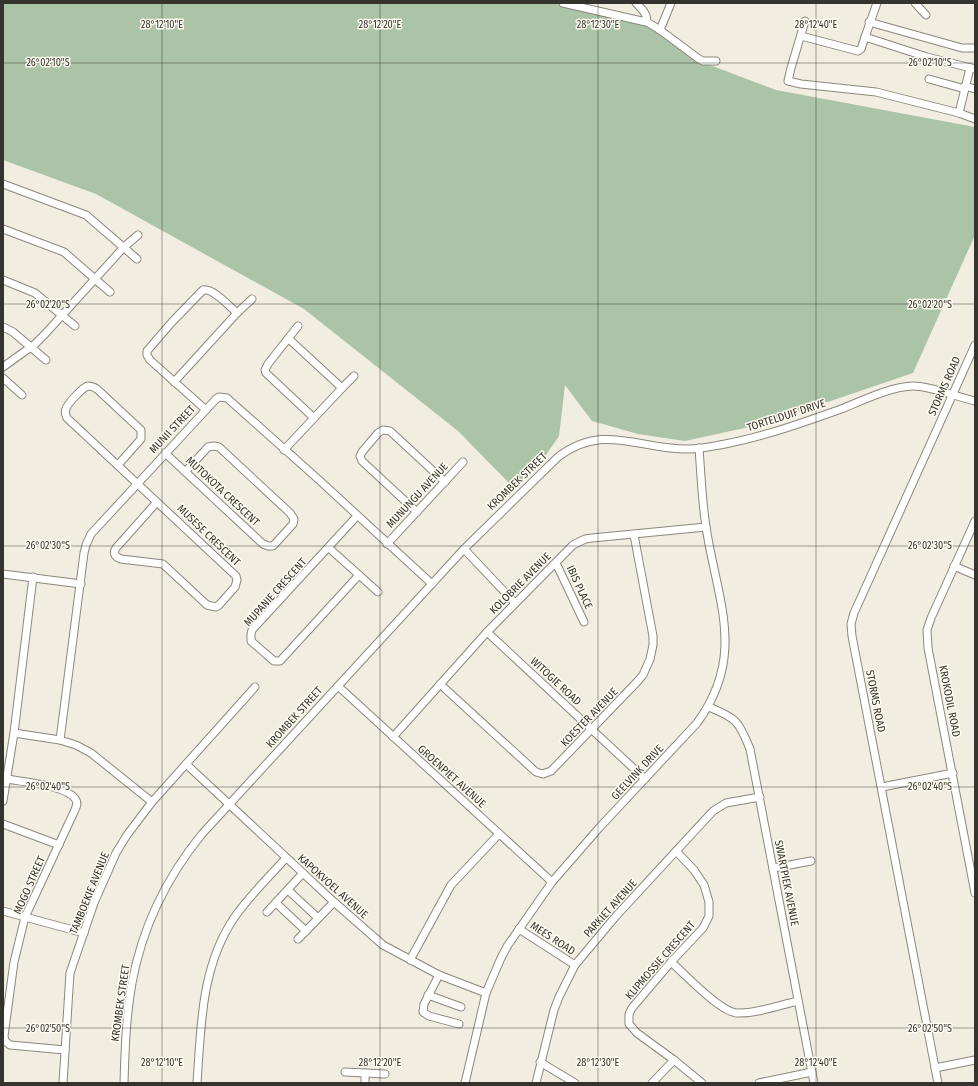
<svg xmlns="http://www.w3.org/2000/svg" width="978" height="1086" viewBox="0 0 978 1086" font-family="'Fira Sans Condensed',sans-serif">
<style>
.green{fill:#abc4a7}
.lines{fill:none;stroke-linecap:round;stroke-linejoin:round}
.minor-casing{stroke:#8b877c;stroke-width:9}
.minor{stroke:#fff;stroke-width:7}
.ticks{fill:none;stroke:#34332e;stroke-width:1;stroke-opacity:0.45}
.labels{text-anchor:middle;stroke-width:3;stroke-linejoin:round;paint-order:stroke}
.street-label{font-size:11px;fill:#34332e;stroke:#fefbf1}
.ticks-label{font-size:10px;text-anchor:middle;fill:#34332e;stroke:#fefbf1;stroke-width:3;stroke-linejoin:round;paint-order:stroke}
</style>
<rect width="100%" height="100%" fill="#f2ede1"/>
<!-- green -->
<polygon class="green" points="3,3 553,3 660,27 702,62 776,90 975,127 975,235 913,373 763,424 685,441 638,434 592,421 565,385 559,436 546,455 517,485 509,483 458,431 304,309 96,194 3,160"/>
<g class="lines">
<defs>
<g id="minor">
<path d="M 563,3 L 646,22 C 649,15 641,8 636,3"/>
<polyline points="915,3 926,15"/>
<polyline points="805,21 791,68 788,81 801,84 876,92 959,113 975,119"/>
<polyline points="647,22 660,30 699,59 703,61 716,61"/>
<polyline points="869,22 962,48 975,48"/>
<polyline points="660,30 671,3"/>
<polyline points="801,36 858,51 861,49 865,37 927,57 975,69"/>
<polyline points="865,37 877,3"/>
<polyline points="929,79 965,89"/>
<polyline points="965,86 975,89"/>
<polyline points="959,113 970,68"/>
<polyline points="3,184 86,215 137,259"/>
<polyline points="3,229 64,252 110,292"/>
<polyline points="3,280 35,293 75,326"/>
<polyline points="298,326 268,364 265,370 266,373 314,418"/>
<polyline points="3,327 13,332 46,360"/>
<polyline points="3,367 35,344 45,334 124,247 138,235"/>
<polyline points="3,378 22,395"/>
<polyline points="174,382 237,313 252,299"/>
<polyline points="342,388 354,376"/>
<path d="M 206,410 L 150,360 L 147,355 L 147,351 L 172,322 L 203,290 C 213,288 229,306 237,313"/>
<polyline points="284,450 342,388 289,339"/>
<polyline points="165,453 263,544 268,546 273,546 293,524 294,519 290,513 219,447 214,446 208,447 186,471"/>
<path d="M 118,465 L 141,439 L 141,430 L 97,389 C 94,387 91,386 88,386 C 83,387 67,404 66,409 C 64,412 66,415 67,418 L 236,576 L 237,580 L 235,587 L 219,605 L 216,607 L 207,605 L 163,564 L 121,559 C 116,557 112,554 116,548 L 157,502"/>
<polyline points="417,512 362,461 360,456 362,452 378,433 383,430 390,431 445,482"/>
<polyline points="357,516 252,630 251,634 251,641 274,661 280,661 359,575"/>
<polyline points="975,521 931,618 927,630 928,648 975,893"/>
<polyline points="387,544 463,462"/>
<polyline points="329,548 378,592"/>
<polyline points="464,549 515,603"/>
<polyline points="556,563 584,622"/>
<polyline points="954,566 975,575"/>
<polyline points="3,574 81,584"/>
<polyline points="487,632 645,779"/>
<polyline points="440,684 536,772 543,774 551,771 636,683 643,675 650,659 653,645 653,636 634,535"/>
<polyline points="338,686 552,882"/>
<path d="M 709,707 C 736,718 739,721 750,749 L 814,1083"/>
<polyline points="14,733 60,740 76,745 91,753 152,802"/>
<polyline points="393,737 487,632 573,545 585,539 592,538 706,527"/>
<polyline points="60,740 84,553 86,545 91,534 216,399 219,397 227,398 318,479 432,584"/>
<polyline points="186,764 334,902 383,945 439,975 486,993"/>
<path d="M 7,779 C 22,782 68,785 76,800 C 78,804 76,808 74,812 L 25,917 L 14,962 L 4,1036 L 5,1041 L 10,1045 L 65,1050"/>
<polyline points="882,787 953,773"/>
<polyline points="3,801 14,733 33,577"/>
<polyline points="3,824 59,845"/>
<polyline points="676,851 694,870 704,885 709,902 709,916 703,928 671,962 632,1008 629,1014 629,1024 637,1033 674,1060 702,1083"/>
<polyline points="773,868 811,861"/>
<polyline points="288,890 318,918"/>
<polyline points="276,903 306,931 334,902"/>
<polyline points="3,911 84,933"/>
<polyline points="267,912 303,873"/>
<polyline points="519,929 575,965"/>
<polyline points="298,939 306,931"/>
<polyline points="410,960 451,885 499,834"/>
<path d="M 671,962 C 685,974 720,1012 737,1013 C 756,1014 780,1005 798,1001"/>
<polyline points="439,975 424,1004 423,1012 429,1016 459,1024"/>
<polyline points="428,995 461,1007"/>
<polyline points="540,1062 575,1083"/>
<polyline points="935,1068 975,1060"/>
<polyline points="345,1072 385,1074"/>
<polyline points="63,1083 70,973 94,903 116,853 127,835 152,802 255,687"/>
<path d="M 124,1083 C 125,1050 126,1016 132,983 C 142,928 167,877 202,834 L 464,549 L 558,457 C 604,422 639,450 689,449 C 701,449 713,446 725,444 C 766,436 805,422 844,408 C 863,400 893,386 913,386 C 931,386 957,397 975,401"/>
<path d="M 197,1083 C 201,1026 201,967 234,918 C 249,896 269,877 286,858"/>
<polyline points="365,1083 365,1073"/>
<path d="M 465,1083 L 486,993 L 501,958 L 508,945 L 552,882 L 599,828 L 697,723 C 747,655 717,600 706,527 C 702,501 701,475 699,448"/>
<polyline points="536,1083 554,1010 559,997 575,965 616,916 713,811 726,803 760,797"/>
<polyline points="652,1083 674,1060"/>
<polyline points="759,1083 812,1072"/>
<polyline points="938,1083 852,636 851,624 854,613 975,345"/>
</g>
</defs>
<!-- minor casing -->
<use href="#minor" class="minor-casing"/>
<!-- minor -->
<use href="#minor" class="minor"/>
</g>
<!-- ticks -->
<path class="ticks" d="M 162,3 L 162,1083M 380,3 L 380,1083M 598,3 L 598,1083M 816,3 L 816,1083M 3,63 L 975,63M 3,304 L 975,304M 3,546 L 975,546M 3,787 L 975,787M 3,1028 L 975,1028"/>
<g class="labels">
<!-- street labels -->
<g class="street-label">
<text transform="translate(944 386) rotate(-66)" y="4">STORMS ROAD</text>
<text transform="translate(786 415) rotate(-18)" y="4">TORTELDUIF DRIVE</text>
<text transform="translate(172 429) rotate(-47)" y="4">MUNII STREET</text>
<text transform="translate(517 481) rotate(-44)" y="4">KROMBEK STREET</text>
<text transform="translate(223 491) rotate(43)" y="4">MUTOKOTA CRESCENT</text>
<text transform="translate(417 495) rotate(-47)" y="4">MUNUNGU AVENUE</text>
<text transform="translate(209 535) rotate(44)" y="4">MUSESE CRESCENT</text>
<text transform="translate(520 583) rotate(-45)" y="4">KOLOBRIE AVENUE</text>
<text transform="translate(580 587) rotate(65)" y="4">IBIS PLACE</text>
<text transform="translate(275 592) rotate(-48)" y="4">MUPANIE CRESCENT</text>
<text transform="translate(556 681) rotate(43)" y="4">WITOGIE ROAD</text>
<text transform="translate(876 701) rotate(79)" y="4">STORMS ROAD</text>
<text transform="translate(950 701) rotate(79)" y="4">KROKODIL ROAD</text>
<text transform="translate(294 717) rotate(-48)" y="4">KROMBEK STREET</text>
<text transform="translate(589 717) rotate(-46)" y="4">KOESTER AVENUE</text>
<text transform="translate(637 772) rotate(-47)" y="4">GEELVINK DRIVE</text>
<text transform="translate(452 776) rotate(42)" y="4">GROENPIET AVENUE</text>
<text transform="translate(787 883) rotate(79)" y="4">SWARTPIEK AVENUE</text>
<text transform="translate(29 885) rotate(-66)" y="4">MOGO STREET</text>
<text transform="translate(333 886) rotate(42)" y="4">KAPOKVOEL AVENUE</text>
<text transform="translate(89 893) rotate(-68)" y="4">TAMBOEKIE AVENUE</text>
<text transform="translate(610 908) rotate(-48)" y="4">PARKIET AVENUE</text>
<text transform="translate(553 938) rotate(33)" y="4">MEES ROAD</text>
<text transform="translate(660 960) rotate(-49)" y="4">KLIPMOSSIE CRESCENT</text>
<text transform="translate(120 1003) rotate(-82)" y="4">KROMBEK STREET</text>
</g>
</g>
<g class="ticks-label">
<text x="162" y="28">28°12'10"E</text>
<text x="380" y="28">28°12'20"E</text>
<text x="598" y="28">28°12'30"E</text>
<text x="816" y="28">28°12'40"E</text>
<text x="48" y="66">26°02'10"S</text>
<text x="930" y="66">26°02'10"S</text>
<text x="48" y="308">26°02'20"S</text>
<text x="930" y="308">26°02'20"S</text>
<text x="48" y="549">26°02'30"S</text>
<text x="930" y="549">26°02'30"S</text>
<text x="48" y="790">26°02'40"S</text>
<text x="930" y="790">26°02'40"S</text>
<text x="48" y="1032">26°02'50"S</text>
<text x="930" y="1032">26°02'50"S</text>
<text x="162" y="1066">28°12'10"E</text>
<text x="380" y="1066">28°12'20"E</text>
<text x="598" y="1066">28°12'30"E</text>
<text x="816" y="1066">28°12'40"E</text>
</g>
<!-- border -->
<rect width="978" height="1086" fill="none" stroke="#34332e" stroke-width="8"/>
</svg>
